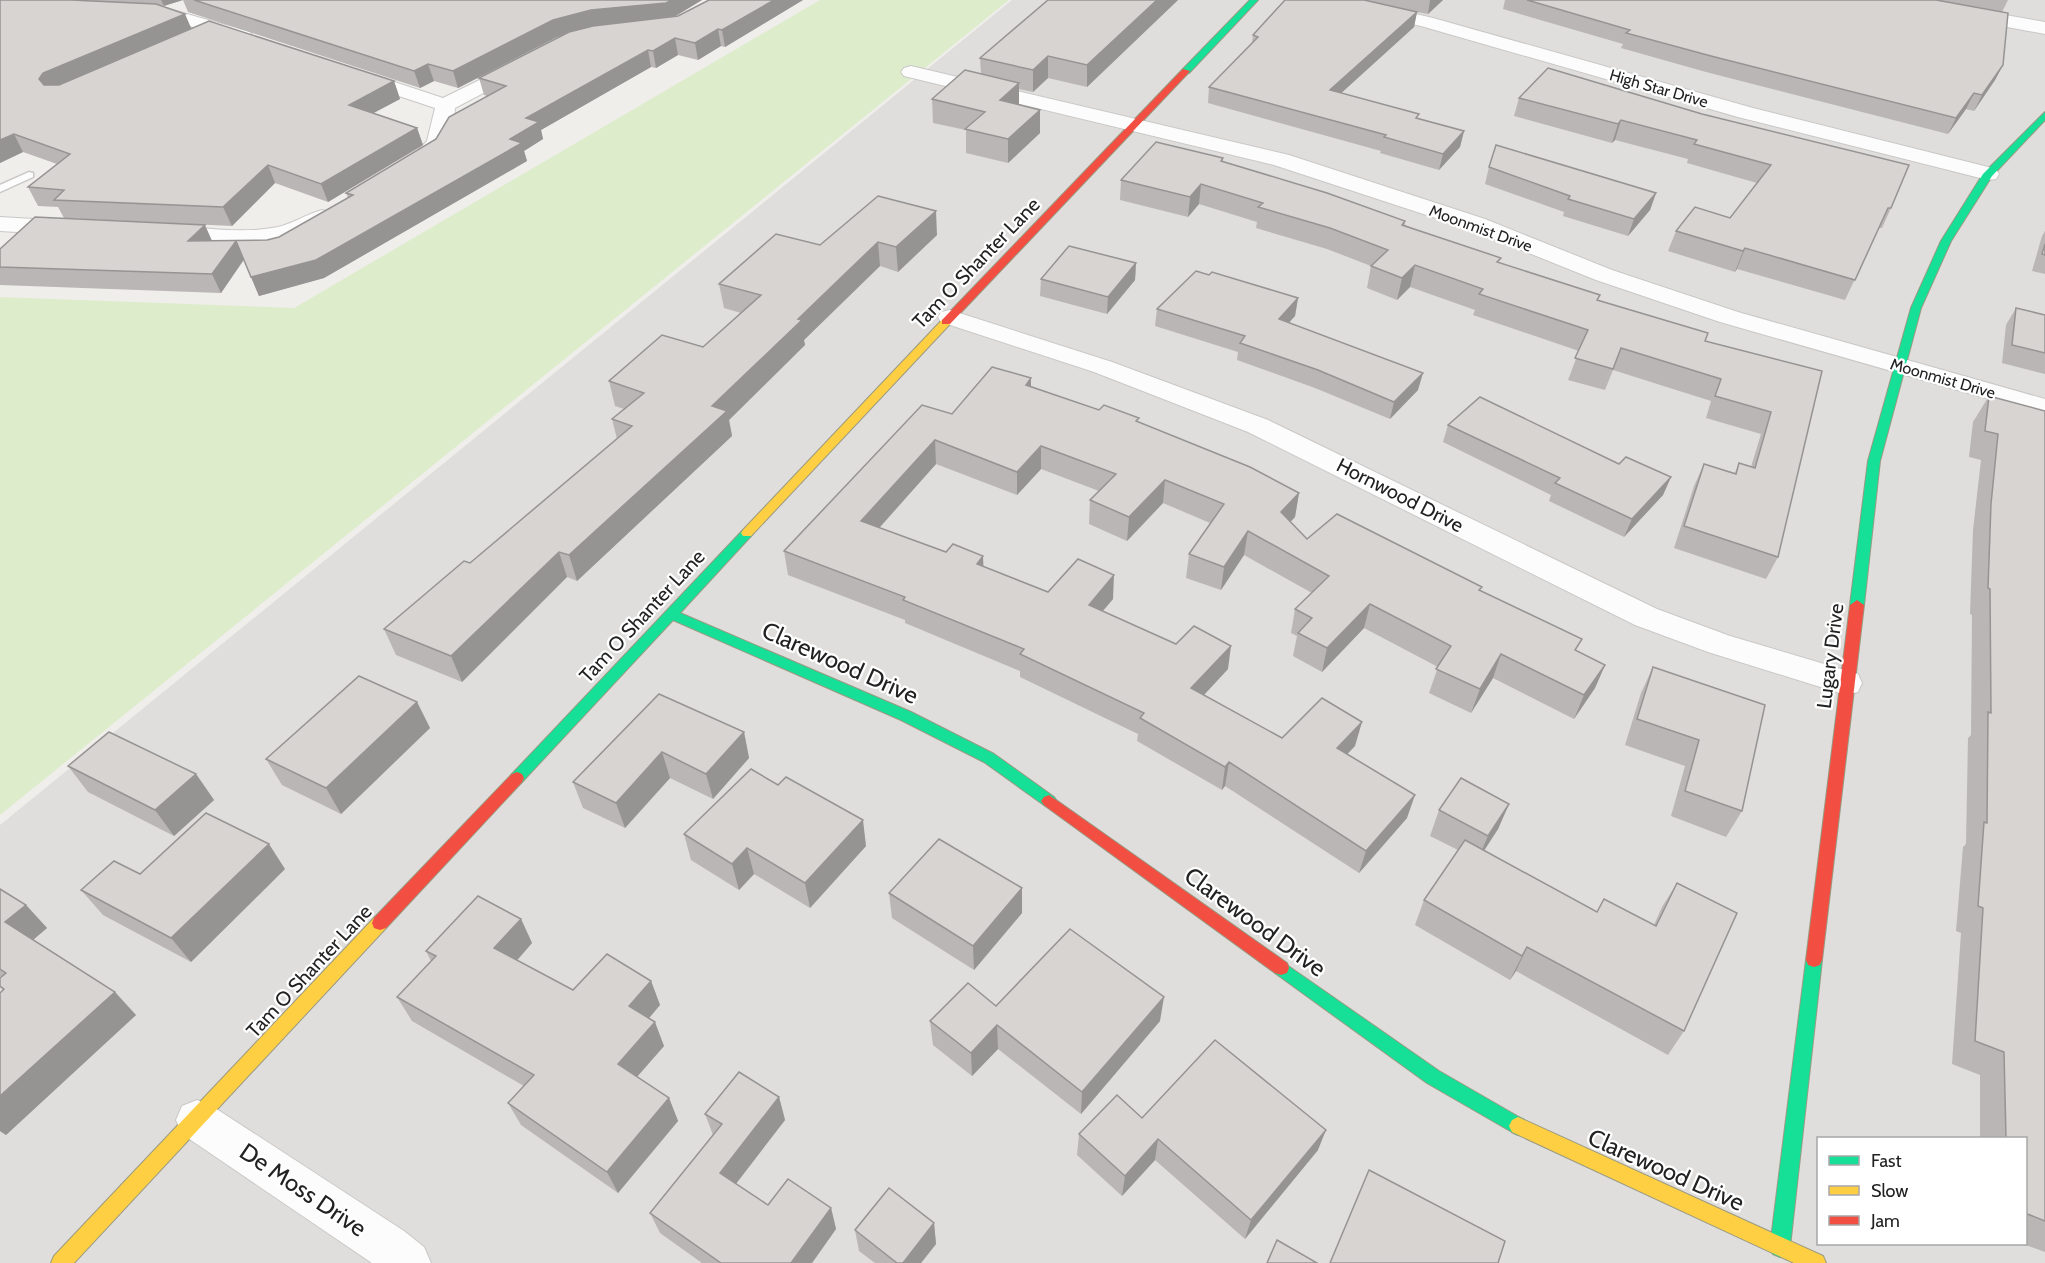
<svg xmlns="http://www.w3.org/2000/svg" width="2045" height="1263" viewBox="0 0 2045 1263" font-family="Cabin,sans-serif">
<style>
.residential{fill:#dfdedc;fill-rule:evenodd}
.grass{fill:#ddeccb}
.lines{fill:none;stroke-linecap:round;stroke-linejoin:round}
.lane-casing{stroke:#c9c8c7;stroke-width:3}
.street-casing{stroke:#c9c8c7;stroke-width:2}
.fast-casing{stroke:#999a82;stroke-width:2}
.slow-casing{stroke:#999a82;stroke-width:2}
.jam-casing{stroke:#999a82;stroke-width:2}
.lane{fill:#fdfcfc;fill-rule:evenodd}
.street{fill:#fdfcfc;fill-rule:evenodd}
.fast{fill:#16e098;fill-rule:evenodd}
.slow{fill:#ffcf43;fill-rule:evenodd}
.jam{fill:#f24e42;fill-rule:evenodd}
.wall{fill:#b9b6b5}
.shaded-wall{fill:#969493}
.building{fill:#d7d4d2;stroke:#969493;stroke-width:1.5}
.labels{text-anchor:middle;stroke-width:4.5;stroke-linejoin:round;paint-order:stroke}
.far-street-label{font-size:16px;fill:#222;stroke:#fff}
.street-label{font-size:20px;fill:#222;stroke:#fff}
.near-street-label{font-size:24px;fill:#222;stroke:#fff}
</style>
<rect width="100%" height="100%" fill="#f0eeeb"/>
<!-- residential -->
<path class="residential" d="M 1012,0 L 2045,0 L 2045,1263 L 0,1263 L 0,825 ZM 1818,1138 L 2026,1138 L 2026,1244 L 1818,1244 Z"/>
<!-- grass -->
<polygon class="grass" points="820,0 1009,0 0,815 0,297 294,308"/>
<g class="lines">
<defs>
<polygon id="lane" points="29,172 33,173 33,177 0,192 0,185"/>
<g id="street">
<polygon points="1321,0 1355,0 1433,18 1753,108 1996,169 1999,174 1996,179 1988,180 1738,117 1421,26 1324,4"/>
<polygon points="1880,0 1919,0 2045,22 2045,34 1889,5"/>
<polygon points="166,8 250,32 252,36 243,42 160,17 157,13 160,9"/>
<path d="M 518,61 L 528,67 L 525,71 L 455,108 C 454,130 443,170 414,162 L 410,158 L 427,141 L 435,108 L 348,79 L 345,75 L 355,69 L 443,98 Z"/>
<polygon points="911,66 1289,155 1485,219 1612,270 1738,312 2045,399 2045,415 1720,322 1596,280 1469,229 1274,165 904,76 901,72 904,68"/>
<path d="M 322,210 L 330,212 L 333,217 L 330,222 C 277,249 224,243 166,239 L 158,237 L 155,232 L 158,227 L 166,225 C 203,228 242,234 278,227 C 294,223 307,214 322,210 Z"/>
<polygon points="0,217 69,221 77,223 80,228 77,233 69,235 0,231"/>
<polygon points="950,310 1112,362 1268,420 1657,609 1730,636 1858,674 1862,683 1858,692 1846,695 1708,652 1635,625 1248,432 1094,372 941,322 938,317 941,312"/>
<polygon points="197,1100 212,1106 404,1231 424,1247 431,1263 372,1263 182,1134 176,1120 182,1106"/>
</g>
<g id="fast">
<polygon points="1250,0 1258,0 1189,73 1183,73 1183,69"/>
<polygon points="2045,112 2045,120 1992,176 1951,241 1921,308 1880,461 1864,605 1862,608 1852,608 1850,605 1868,461 1911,308 1941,241 1983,174"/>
<polygon points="747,529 753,533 751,536 680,613 911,712 994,754 1054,797 1057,801 1054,805 1049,807 1044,805 984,762 901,720 673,620 522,782 517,784 512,782 510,778 512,774 743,530"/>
<polygon points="1814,953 1820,955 1822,960 1790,1247 1787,1254 1780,1257 1773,1254 1770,1247 1806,960 1808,955"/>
<polygon points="1281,961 1439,1071 1524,1120 1527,1126 1524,1132 1518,1135 1512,1132 1427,1083 1275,973 1273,968 1275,963"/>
</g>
<g id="slow">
<polygon points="946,319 950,320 950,324 751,536 743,536 741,533 743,530 942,320"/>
<polygon points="380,916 386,918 388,923 386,928 74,1263 51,1263 54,1256 374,918"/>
<polygon points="1518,1117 1823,1256 1826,1263 1794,1263 1512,1132 1509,1126 1512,1120"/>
</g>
<g id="jam">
<polygon points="1183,69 1190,71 950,324 942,324 942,320"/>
<polygon points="1857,600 1864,605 1822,960 1820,965 1814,967 1808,965 1806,960 1850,605"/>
<polygon points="517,772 522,774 524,778 522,782 386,928 380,930 374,928 372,923 374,918 512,774"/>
<polygon points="1049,795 1287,963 1289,968 1287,973 1281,975 1275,973 1044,805 1041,801 1044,797"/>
</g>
</defs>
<!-- lane casing -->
<use href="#lane" class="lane-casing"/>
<!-- street casing -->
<use href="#street" class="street-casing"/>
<!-- fast casing -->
<use href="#fast" class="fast-casing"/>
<!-- slow casing -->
<use href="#slow" class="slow-casing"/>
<!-- jam casing -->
<use href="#jam" class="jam-casing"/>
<!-- lane -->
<use href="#lane" class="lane"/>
<!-- street -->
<use href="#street" class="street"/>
<!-- fast -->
<use href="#fast" class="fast"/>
<!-- slow -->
<use href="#slow" class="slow"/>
<!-- jam -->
<use href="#jam" class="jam"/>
</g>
<!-- wall -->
<g class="wall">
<polygon points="0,0 183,0 162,6 191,29 394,81 400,99 373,113 417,128 423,145 328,202 275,183 232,226 64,218 58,207 38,206 28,187 57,164 23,152 0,163"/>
<polygon points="183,0 702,0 674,17 803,0 725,47 721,46 698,60 678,55 656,68 651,67 541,130 543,139 524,151 527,161 324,278 259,296 244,260 221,293 0,285 0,249 212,241 267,240 279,237 348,198 346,193 436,139 487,96 484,95 479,78 563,35 557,37 458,88 434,81 420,88 188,12"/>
<polygon points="1048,0 1178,0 1087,87 1048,78 1033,92 1019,89 1019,105 1040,133 1008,163 966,153 966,130 933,123 932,99 981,74 980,58"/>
<polygon points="1365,0 1443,0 1428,14 1417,12 1414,27 1341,93 1418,118 1464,131 1460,147 1439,170 1380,153 1381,151 1208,103 1209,87 1252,43 1253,35"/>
<polygon points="1505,0 2008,0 2002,12 2003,65 1995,80 1974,111 1966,109 1948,134 1706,72 1621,48 1623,44 1503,9"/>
<polygon points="1548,68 1891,208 1882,228 1879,228 1845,300 1737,269 1735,272 1668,251 1676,231 1730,218 1757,183 1687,163 1688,159 1615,140 1612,143 1514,116 1519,98"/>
<polygon points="1223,158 1223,162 1405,221 1405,225 1499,263 1598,300 1708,333 1705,341 1822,371 1778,557 1766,579 1674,548 1694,486 1704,464 1735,473 1739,463 1751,467 1761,434 1706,418 1711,401 1613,370 1605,390 1568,380 1579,351 1473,315 1475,310 1410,287 1397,300 1367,288 1371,266 1327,249 1256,228 1257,222 1199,204 1188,217 1120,200 1121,180"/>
<polygon points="1489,167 1656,193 1650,210 1628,236 1563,216 1564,212 1485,184"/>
<polygon points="2045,231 2045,274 2032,271 2042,236"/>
<polygon points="937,235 898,272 880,266 804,340 805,345 729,420 732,436 577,581 567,577 462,682 396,655 384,629 470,563 617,439 612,419 624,409 615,406 609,381 703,347 741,313 724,308 719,284 820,245"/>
<polygon points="1136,263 1135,280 1107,314 1040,296 1041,279"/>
<polygon points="1298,298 1295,316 1289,323 1418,390 1390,419 1315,388 1237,360 1238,352 1155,326 1157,309"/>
<polygon points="2016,308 2045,315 2045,374 2002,363 2006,325"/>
<polygon points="1031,387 1099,410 1139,422 1299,493 1295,517 1290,522 1307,539 1480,591 1577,651 1605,665 1595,688 1574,719 1493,678 1471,713 1429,693 1438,667 1364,628 1322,672 1293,656 1297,636 1291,633 1295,609 1312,593 1244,555 1221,590 1186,578 1189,554 1210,523 1163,503 1127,541 1089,524 1090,500 1099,491 1041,469 1017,495 936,464 879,528 984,566 1048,592 1113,599 1103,611 1228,669 1204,695 1282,738 1355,746 1347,754 1407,818 1359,873 1225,786 1222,790 1137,741 1138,734 1020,677 1020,671 905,623 905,620 788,575 784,551 952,414"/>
<polygon points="1989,396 2045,411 2045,1252 2023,1244 2025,1244 2025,1138 1980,1138 1980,1075 1952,1064 1961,933 1956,931 1963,847 1966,844 1968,738 1971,735 1972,615 1970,614 1973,530 1981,460 1969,457 1973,422"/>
<polygon points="1448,425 1619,464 1671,477 1663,495 1624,537 1549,501 1551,495 1443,442"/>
<polygon points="1653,667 1742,811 1726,837 1671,816 1685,766 1625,745 1641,693"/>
<polygon points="659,694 744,732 749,758 713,799 670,778 625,828 583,808 573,782"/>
<polygon points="417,702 430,728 341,814 282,785 266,759"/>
<polygon points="68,766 196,774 214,800 174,836 88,792"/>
<polygon points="1509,804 1498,829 1484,851 1597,912 1654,925 1662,907 1677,883 1684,1031 1668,1055 1516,971 1510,980 1415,925 1424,900 1458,850 1430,836 1439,810"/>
<polygon points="684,834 866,846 810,908 754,874 739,890 691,860"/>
<polygon points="285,869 191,962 103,915 81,890 140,874"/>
<polygon points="0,889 26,905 47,928 33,940 136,1015 6,1135 0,1131 0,993 3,990 0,987 0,978 2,977 0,976"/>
<polygon points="889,893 1022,913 974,970 892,918"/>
<polygon points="521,919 532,943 517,960 573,990 651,981 660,1005 649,1018 664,1046 637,1077 669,1098 678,1121 618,1193 521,1125 508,1103 524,1086 412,1021 397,997 431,961 426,951"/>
<polygon points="996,1006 1160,1021 1081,1114 998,1049 972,1076 933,1045 930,1021"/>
<polygon points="779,1097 785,1120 736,1184 768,1205 831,1208 836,1229 812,1263 702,1263 660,1233 650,1213 713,1135 705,1114"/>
<polygon points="1142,1118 1318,1150 1245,1239 1155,1160 1122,1196 1077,1155 1079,1134"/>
<polygon points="934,1223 936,1244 921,1263 875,1263 859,1251 855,1230"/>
</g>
<!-- shaded-wall -->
<g class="shaded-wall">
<polygon points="161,0 183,0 164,6"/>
<polygon points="672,0 702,0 669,20 595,27 557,37 458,88 453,71 553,20 591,10"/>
<polygon points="774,0 803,0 725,47 722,30"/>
<polygon points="1157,0 1178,0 1087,87 1087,65"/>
<polygon points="1430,0 1443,0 1428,14"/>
<polygon points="1417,12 1414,27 1327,106 1330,90"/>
<polygon points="185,14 192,30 48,96 39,79 43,73"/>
<polygon points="718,29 721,46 698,60 695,43"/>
<polygon points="675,38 678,55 656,68 653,51"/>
<polygon points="648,50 651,67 541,130 543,139 524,151 527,161 324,278 259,296 251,277 510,139 526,118"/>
<polygon points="1048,56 1048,78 1033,92 1033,70"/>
<polygon points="428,64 434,81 420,88 414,71"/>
<polygon points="2003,65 1995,80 1974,111 1982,95"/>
<polygon points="394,81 400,99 355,123 349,105"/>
<polygon points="1019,83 1019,106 1000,100"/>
<polygon points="1974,93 1966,109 1948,134 1956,118"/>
<polygon points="1040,110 1040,133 1008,163 1008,139"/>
<polygon points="1621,120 1615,140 1612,143 1618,124"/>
<polygon points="417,128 423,145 328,202 321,184"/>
<polygon points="1464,131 1460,147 1439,170 1443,154"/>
<polygon points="14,134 23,152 0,163 0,140"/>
<polygon points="268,165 275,183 232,226 223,207"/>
<polygon points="1201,184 1199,204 1188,217 1190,197"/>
<polygon points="1656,193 1650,210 1628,236 1634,219"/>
<polygon points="936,211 937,235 898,272 896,247"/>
<polygon points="205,225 213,243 188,241"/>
<polygon points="236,241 244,259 221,293 212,274"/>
<polygon points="878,242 880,266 804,340 805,345 729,420 732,436 577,581 569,555 712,406 798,319"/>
<polygon points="1745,248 1737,269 1735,272 1743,251"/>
<polygon points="1136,263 1135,280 1107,314 1108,297"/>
<polygon points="1415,265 1410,287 1397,300 1402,278"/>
<polygon points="1298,298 1295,316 1276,336 1279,319"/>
<polygon points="1423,373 1418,390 1390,419 1394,402"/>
<polygon points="1031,378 1031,401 1026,385"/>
<polygon points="935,440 936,464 864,545 861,521"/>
<polygon points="1041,446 1041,469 1017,495 1017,472"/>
<polygon points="1671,477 1663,495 1624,537 1632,519"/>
<polygon points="1165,480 1163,503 1127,541 1129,517"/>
<polygon points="1299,493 1295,517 1277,536 1281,512"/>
<polygon points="1248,531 1244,555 1221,590 1224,567"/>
<polygon points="559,552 567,577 462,682 451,656"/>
<polygon points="983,556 984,580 977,564"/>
<polygon points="1114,575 1113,599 1088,628 1089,605"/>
<polygon points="1370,604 1364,628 1322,672 1327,648"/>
<polygon points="1231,646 1228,669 1188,712 1191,688"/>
<polygon points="1501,654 1493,678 1471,713 1480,689"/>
<polygon points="1605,665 1595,688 1574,719 1584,695"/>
<polygon points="417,702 430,728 341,814 326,788"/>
<polygon points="1362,722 1355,746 1331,771 1337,748"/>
<polygon points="744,732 749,758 713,799 706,774"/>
<polygon points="662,752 670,778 625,828 616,803"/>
<polygon points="1229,762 1225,786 1222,790 1225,767"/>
<polygon points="196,774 214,800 174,836 155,810"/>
<polygon points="1415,795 1407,818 1359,873 1366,851"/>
<polygon points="1509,804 1498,829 1477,861 1488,836"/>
<polygon points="863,820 866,846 810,908 805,883"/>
<polygon points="269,844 285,869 191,962 171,938"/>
<polygon points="747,848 754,874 739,890 732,864"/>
<polygon points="1022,888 1022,913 974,970 973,946"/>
<polygon points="26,905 47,928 27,945 5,922"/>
<polygon points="521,919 532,943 507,972 494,948"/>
<polygon points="1527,947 1516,971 1510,980 1522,956"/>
<polygon points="651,981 660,1005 639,1030 629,1006"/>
<polygon points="115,992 136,1015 6,1135 0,1131 0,1096"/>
<polygon points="1164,997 1160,1021 1081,1114 1082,1092"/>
<polygon points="655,1022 664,1046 628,1087 618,1064"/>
<polygon points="997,1025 998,1049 972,1076 971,1053"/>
<polygon points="779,1097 785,1120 728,1194 720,1173"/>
<polygon points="669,1098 678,1121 618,1193 607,1172"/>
<polygon points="1326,1130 1318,1150 1245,1239 1251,1220"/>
<polygon points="1158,1139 1155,1160 1122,1196 1125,1176"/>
<polygon points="831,1208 836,1229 812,1263 791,1263"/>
<polygon points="934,1223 936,1244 921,1263 903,1263"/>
</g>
<!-- building -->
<g class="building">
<polygon points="0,0 71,0 156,4 185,14 43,73 39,79 44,85 59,85 209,21 394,81 349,105 417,128 321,184 268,165 223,207 54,200 64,190 28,187 70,154 14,134 0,140"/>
<polygon points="194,0 672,0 666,3 591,10 553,20 453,71 428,64 414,71"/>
<polygon points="709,0 774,0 722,30 718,29 695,43 675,38 653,51 648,50 526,118 539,122 510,139 522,143 316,260 251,277 236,241 212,274 0,267 0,249 35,217 205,225 188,241 267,240 279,237 353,195 346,193 436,139 449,117 506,86 479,78 569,32 593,26 678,16"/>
<polygon points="1048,0 1157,0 1087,65 1048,56 1033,70 980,58"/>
<polygon points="1285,0 1364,0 1417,12 1330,90 1419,114 1416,118 1464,131 1443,154 1384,137 1386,135 1209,87 1258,37 1253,35"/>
<polygon points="1527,0 1936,0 2008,13 2003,65 1982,95 1974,93 1956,118 1711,56 1626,33 1630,30"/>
<polygon points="1548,68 1702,114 1909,165 1891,208 1888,208 1855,280 1745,248 1743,251 1676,231 1695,207 1730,218 1771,165 1694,144 1697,140 1621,120 1618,124 1519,98"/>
<polygon points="965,70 1019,83 1000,100 1040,110 1008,139 965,129 985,112 932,99"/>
<polygon points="1156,142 1223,158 1221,161 1327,193 1405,221 1402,225 1501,258 1497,262 1600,295 1597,300 1708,333 1705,341 1822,371 1778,557 1684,526 1704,464 1736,474 1739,463 1755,468 1771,412 1715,396 1721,379 1621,348 1613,369 1575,358 1588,330 1479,294 1483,289 1415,265 1402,278 1371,266 1388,250 1330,228 1258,207 1263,203 1201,184 1190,197 1121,180"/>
<polygon points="1496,145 1656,193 1634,219 1568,199 1570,196 1489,167"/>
<polygon points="878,196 936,211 896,247 878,242 798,319 802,320 712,406 727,411 569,555 559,552 451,656 384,629 464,561 470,563 632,426 612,419 644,393 609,381 662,335 703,347 761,295 719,284 776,234 820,245"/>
<polygon points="2045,244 2045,255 2042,254"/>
<polygon points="1069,246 1136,263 1108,297 1041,279"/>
<polygon points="1196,271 1209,275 1212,272 1298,298 1279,319 1423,373 1394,402 1318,370 1240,343 1245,336 1157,309"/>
<polygon points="2016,308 2045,315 2045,353 2012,345"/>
<polygon points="992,367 1031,378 1026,385 1099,410 1104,405 1139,418 1136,421 1250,467 1299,493 1281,512 1307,539 1337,514 1482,587 1479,590 1582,639 1575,650 1605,665 1584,695 1501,654 1480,689 1436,669 1451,646 1370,604 1327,648 1298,633 1312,618 1295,609 1329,576 1248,531 1224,567 1189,554 1224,504 1165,480 1129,517 1090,500 1116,474 1041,446 1017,472 935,440 861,521 946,552 953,544 983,556 977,564 1048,592 1078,559 1114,575 1089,605 1176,644 1194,626 1231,646 1191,688 1282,738 1322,698 1362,722 1337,748 1415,795 1366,851 1229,762 1225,767 1140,718 1144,713 1020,654 1024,649 903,600 905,597 784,551 922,405 952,414"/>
<polygon points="1989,396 2045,411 2045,1221 2025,1213 2025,1138 2006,1138 2004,1052 1975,1041 1983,908 1978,906 1984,822 1987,823 1988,712 1991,713 1990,589 1988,588 1991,504 1998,434 1985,431"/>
<polygon points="1480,397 1619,464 1626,457 1671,477 1632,519 1555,483 1560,478 1448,425"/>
<polygon points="1653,667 1765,705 1742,811 1685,791 1699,740 1637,719"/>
<polygon points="359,676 417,702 326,788 266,759"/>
<polygon points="659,694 744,732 706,774 662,752 616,803 573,782"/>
<polygon points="109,732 196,774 155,810 68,766"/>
<polygon points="751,769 778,785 786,777 863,820 805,883 747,848 732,864 684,834"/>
<polygon points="1461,778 1509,804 1488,836 1439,810"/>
<polygon points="206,813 269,844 171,938 81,890 114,861 140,874"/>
<polygon points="939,839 1022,888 973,946 889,893"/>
<polygon points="1465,840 1597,912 1604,899 1656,926 1677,883 1737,913 1684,1031 1527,947 1522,956 1424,900"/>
<polygon points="0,889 26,905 5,922 115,992 0,1096 0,993 4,989 0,986 0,978 6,973 0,969"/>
<polygon points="478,896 521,919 494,948 573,990 607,954 651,981 629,1006 655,1022 618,1064 669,1098 607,1172 508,1103 534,1075 397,997 436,956 426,951"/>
<polygon points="1070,929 1164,997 1082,1092 997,1025 971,1053 930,1021 968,983 996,1006"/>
<polygon points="1215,1040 1326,1130 1251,1220 1158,1139 1125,1176 1079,1134 1117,1095 1142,1118"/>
<polygon points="739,1072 779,1097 720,1173 768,1205 788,1179 831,1208 791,1263 721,1263 650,1213 722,1124 705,1114"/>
<polygon points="1369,1170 1505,1241 1498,1263 1330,1263"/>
<polygon points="889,1188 934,1223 903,1263 897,1263 855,1230"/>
<polygon points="1277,1240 1317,1263 1267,1263"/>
</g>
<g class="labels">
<!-- far-street labels -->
<g class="far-street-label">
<text transform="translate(1659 88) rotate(16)" y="6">High Star Drive</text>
<text transform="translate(1481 228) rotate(20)" y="6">Moonmist Drive</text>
<text transform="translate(1943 378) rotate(16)" y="6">Moonmist Drive</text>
</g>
<!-- street labels -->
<g class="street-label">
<text transform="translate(976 263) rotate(-46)" y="7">Tam O Shanter Lane</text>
<text transform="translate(1400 495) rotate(27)" y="7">Hornwood Drive</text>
<text transform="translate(642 616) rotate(-47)" y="7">Tam O Shanter Lane</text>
<text transform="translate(1830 656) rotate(-83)" y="7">Lugary Drive</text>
<text transform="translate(309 971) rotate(-47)" y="7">Tam O Shanter Lane</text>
</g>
<!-- near-street labels -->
<g class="near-street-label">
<text transform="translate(840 663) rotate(24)" y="8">Clarewood Drive</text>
<text transform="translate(1255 922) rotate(36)" y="8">Clarewood Drive</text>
<text transform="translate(1666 1170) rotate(24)" y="8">Clarewood Drive</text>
<text transform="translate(303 1190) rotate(34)" y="8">De Moss Drive</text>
</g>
</g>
<!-- legend -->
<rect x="1817" y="1137" width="210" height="108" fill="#ffffff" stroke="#a7a7a7" stroke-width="1.5"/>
<rect x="1829" y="1156" width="30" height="9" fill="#16e098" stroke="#a7a7a7" stroke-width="1.5"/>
<text x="1871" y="1167" font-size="18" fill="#222222">Fast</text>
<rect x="1829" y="1186" width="30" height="9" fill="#ffcf43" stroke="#a7a7a7" stroke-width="1.5"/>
<text x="1871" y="1197" font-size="18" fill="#222222">Slow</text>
<rect x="1829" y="1216" width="30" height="9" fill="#f24e42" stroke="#a7a7a7" stroke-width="1.5"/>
<text x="1871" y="1227" font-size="18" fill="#222222">Jam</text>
</svg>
